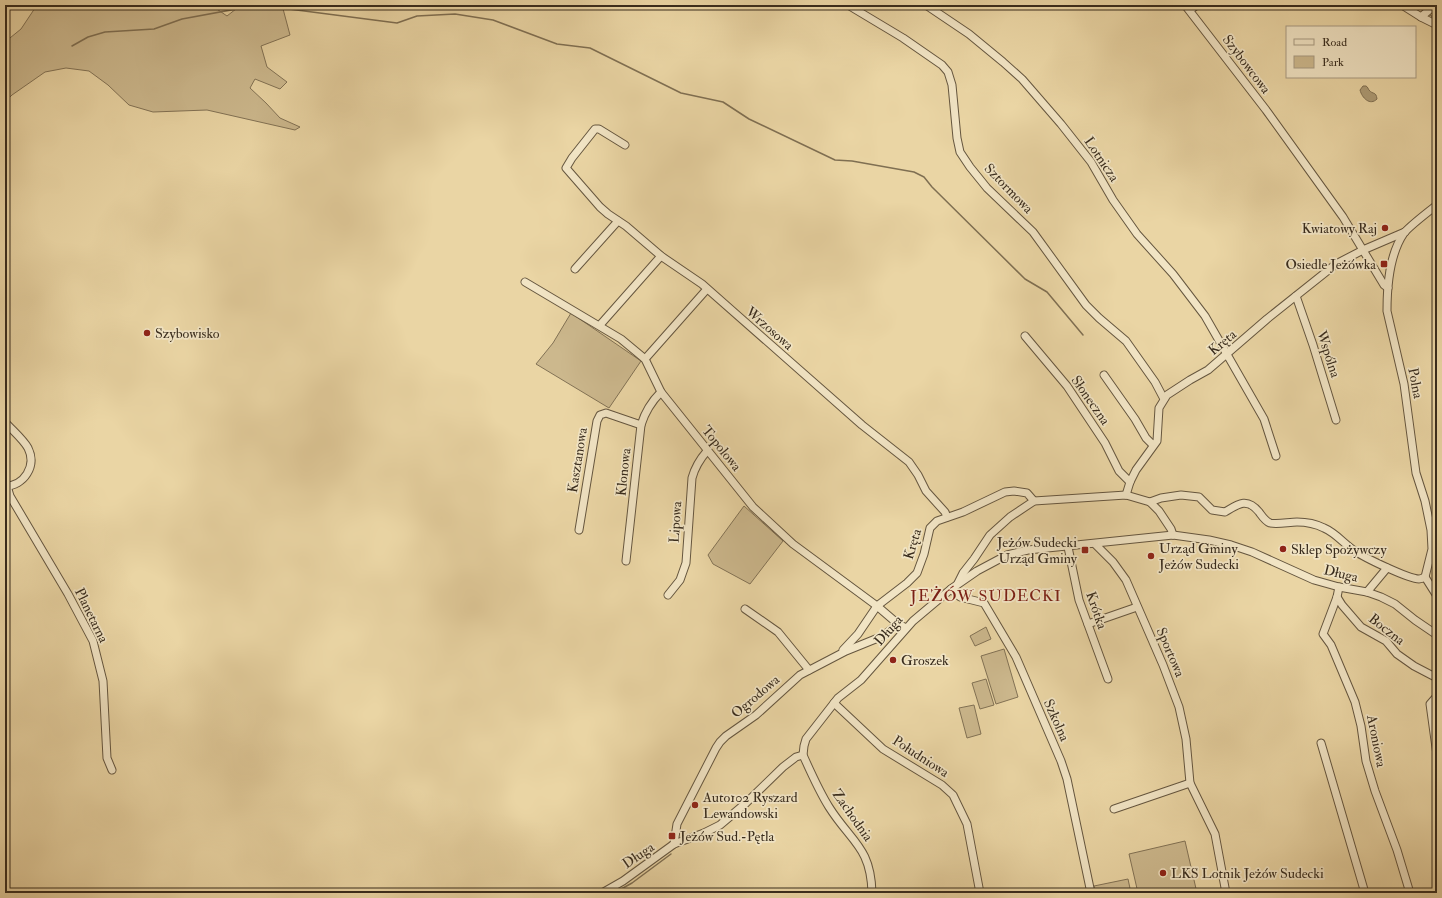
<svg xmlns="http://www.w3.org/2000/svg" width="1442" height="898" viewBox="0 0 1442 898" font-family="'IM FELL Double Pica',serif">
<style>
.green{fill:#ccb88d;stroke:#827255}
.water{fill:#ae9c76;stroke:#7f6f52}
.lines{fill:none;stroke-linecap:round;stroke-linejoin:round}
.stream{stroke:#7f6f52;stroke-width:1.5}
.minor-casing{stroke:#65563f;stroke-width:9}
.minor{stroke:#f1e4c4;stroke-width:7}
.poi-dot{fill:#8f2418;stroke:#f1e4c4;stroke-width:1.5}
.labels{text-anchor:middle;stroke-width:3.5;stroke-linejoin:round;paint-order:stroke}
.street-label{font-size:14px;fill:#392c1d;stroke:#f1e4c4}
.poi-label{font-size:14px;fill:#392c1d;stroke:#f1e4c4;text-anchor:start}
.quarter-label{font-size:16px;letter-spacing:1px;fill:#7a1f14;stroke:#f1e4c4}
</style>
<rect width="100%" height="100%" fill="#ead5a4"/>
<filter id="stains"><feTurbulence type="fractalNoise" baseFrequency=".005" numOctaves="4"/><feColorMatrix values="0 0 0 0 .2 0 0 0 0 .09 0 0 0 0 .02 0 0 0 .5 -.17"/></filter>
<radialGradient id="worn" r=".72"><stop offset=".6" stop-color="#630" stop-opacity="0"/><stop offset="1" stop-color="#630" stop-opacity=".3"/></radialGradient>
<!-- green -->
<g class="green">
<polygon points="37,5 211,5 227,16 241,5 282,5 290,35 261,46 267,67 287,82 280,89 255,79 250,88 266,103 280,118 300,127 295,130 207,110 153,112 129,105 108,85 89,71 66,68 45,72 12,95 5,102 5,42 21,29"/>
<polygon points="571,313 641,361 609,408 536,364 553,343"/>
<polygon points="744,506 783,541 750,584 713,564 708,555"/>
<polygon points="986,627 991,639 975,646 970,636"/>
<polygon points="1004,649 1018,697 996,704 981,656"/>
<polygon points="986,679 994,705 980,709 972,683"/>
<polygon points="974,705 981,734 967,738 959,708"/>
<polygon points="1185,841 1197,893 1138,893 1129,854"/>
<polygon points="1128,879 1131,893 1095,893 1094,886"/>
</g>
<!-- water -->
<path class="water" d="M 1363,86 L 1366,86 C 1368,87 1368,89 1369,90 C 1373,95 1376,91 1377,99 C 1370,106 1362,98 1360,90 Z"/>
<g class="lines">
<!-- stream -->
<g class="stream">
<polyline points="1417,5 1424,11"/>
<polyline points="1430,15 1437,20"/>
<polyline points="72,46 88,37 105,32 154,29 182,19 258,5 397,23 417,16 455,14 493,20 557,44 590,48 681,93 723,102 749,119 835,160 852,161 914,172 924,177 932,187 1025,279 1047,292 1083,335"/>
<polyline points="614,893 632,883 671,854"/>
</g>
<defs>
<g id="minor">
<polyline points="848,5 903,38 942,65 948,72 952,85 957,138 960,152 970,167 987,188 1033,232 1086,305 1099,318 1126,341 1155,382 1164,399"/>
<polyline points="926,5 969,34 1003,62 1022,79 1061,124 1091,162 1113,200 1137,234 1173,274 1205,316 1264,419 1276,456"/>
<polyline points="1185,5 1266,110 1343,217 1384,285 1388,288"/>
<polyline points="1402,5 1421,17 1437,25"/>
<polyline points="1190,10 1197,5"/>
<polyline points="1421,17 1435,5"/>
<polyline points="625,145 599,129 595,129 572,158 566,168 600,207 608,214 626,226 661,256 702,284 862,425 909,462 918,475 926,491 945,512 947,517"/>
<polyline points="575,269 618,221"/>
<polyline points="525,282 621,339 645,359 661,392 753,507 793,544 877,606 898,624 906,628"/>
<polyline points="1296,296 1313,345 1336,420"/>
<polyline points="600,325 661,256"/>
<polyline points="1025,336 1067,386 1105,443 1119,471 1130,482"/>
<polyline points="645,359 707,289"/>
<polyline points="1104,375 1135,419 1146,438 1153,445"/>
<path d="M 5,422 C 12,430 23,439 28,448 C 37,466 24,486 5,486"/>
<polyline points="7,486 10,496 68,594 93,641 103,681 107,758 112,770"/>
<polyline points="1126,495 1130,482 1136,470 1157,441 1159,408 1167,395 1190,380 1208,370 1267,319 1336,264 1363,250 1405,232"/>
<path d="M 1150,502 L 1161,498 L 1181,495 L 1199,497 L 1212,510 L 1225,512 C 1238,504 1247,497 1259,512 C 1262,516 1265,521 1270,523 C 1277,525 1289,522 1297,522 C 1306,522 1316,524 1324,528 C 1336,533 1344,544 1355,551 C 1365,558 1409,579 1419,579 C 1421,579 1423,578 1425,577"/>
<polyline points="579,530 597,421 600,415 606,413 641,425"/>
<polyline points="1095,544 1113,562 1126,580 1163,665 1179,707 1186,739 1190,783 1215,834 1226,893"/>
<polyline points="1068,547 1079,600 1108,679"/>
<path d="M 626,561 L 641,425 C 645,412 651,402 661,392"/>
<path d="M 1425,577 L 1432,549 L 1431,530 L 1425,501 L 1416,473 L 1404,384 L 1387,311 C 1387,286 1389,255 1404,233 C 1411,225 1428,212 1437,205"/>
<polyline points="1425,577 1437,596"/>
<polyline points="958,583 963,573 974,559 990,535 1010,517 1034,501 1126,495 1150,502 1159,511 1171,529 1173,535"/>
<polyline points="1339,587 1337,597 1323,634 1331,645 1355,702 1361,726 1366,761 1375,791 1397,850 1410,893"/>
<polyline points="951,589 960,597 984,603 1016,657 1061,761 1067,779 1091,893"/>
<polyline points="1367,592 1387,568"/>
<path d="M 668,595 L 680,580 L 686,563 L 692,478 C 695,467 700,459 707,451"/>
<polyline points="1337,597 1342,605 1361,627 1386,641 1397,654 1414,666 1437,678"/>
<polyline points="745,609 778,632 809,670"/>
<polyline points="1088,624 1137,607"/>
<polyline points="843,650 858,634 877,606 907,583 917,573 924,554 930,528 937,521 963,512 1005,492 1014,491 1027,493 1034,501"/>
<polyline points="1437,696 1430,704 1437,755"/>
<polyline points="834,703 883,749 942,785 953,795 967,824 980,893"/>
<polyline points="1321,743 1365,893"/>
<polyline points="1114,809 1190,783"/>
<polyline points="674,844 677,824 716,748 720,742 726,736 756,715 800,675 846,651 883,636 898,624"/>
<polyline points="602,893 623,881 674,844 704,833 720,825 746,803 783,767 796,757 803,755"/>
<path d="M 872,893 C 871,847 851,842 829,807 C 819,791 811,773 803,755 L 804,746 L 806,739 L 838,698 L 861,680 L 913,621 L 951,589 L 977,571 L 1007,555 L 1028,550 L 1173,535 L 1209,540 L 1231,545 L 1252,552 L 1314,580 L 1339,587 L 1367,592 L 1381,597 L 1395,604 L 1415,620 L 1437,635"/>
</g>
</defs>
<!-- minor casing -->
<use href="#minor" class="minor-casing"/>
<!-- minor -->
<use href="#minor" class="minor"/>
</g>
<!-- markers -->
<g class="poi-dot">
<circle cx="1385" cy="228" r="4"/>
<rect x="1380" y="260" width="8" height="8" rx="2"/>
<circle cx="147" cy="333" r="4"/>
<circle cx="1283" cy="549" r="4"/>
<rect x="1081" y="546" width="8" height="8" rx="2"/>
<circle cx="1151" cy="556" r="4"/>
<circle cx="893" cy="660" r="4"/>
<circle cx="695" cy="805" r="4"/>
<rect x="668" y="832" width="8" height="8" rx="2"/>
<circle cx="1163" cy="873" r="4"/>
</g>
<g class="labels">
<!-- street labels -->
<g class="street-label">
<text transform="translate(1247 64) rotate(53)" y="5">Szybowcowa</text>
<text transform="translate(1102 159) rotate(56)" y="5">Lotnicza</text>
<text transform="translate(1009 188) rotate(46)" y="5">Sztormowa</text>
<text transform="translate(770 328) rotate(41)" y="5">Wrzosowa</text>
<text transform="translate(1222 342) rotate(-40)" y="5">Kręta</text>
<text transform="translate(1329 354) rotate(72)" y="5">Wspólna</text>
<text transform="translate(1416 383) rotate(79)" y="5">Polna</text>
<text transform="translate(1091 400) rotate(55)" y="5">Słoneczna</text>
<text transform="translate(722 448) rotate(51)" y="5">Topolowa</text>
<text transform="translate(577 460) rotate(-81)" y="5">Kasztanowa</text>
<text transform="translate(623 472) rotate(-84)" y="5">Klonowa</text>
<text transform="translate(675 522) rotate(-86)" y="5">Lipowa</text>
<text transform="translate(912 544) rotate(-73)" y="5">Kręta</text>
<text transform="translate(1341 573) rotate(13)" y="5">Długa</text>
<text transform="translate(1097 610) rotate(71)" y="5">Krótka</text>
<text transform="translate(92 615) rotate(64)" y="5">Planetarna</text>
<text transform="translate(1387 629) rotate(38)" y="5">Boczna</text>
<text transform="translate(888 630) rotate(-49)" y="5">Długa</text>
<text transform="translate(1171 652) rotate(67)" y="5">Sportowa</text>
<text transform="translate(755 696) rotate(-40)" y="5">Ogrodowa</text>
<text transform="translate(1057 720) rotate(66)" y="5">Szkolna</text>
<text transform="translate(1377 741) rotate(79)" y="5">Aroniowa</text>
<text transform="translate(921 756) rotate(33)" y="5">Południowa</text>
<text transform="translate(853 815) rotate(55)" y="5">Zachodnia</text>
<text transform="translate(638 855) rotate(-35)" y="5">Długa</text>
</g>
<!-- poi labels -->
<g class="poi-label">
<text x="1377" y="233" text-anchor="end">Kwiatowy Raj</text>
<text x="1376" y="269" text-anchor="end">Osiedle Jeżówka</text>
<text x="155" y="338">Szybowisko</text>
<text x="1077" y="547" text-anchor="end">Jeżów Sudecki<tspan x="1077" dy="16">Urząd Gminy</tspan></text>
<text x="1159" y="553">Urząd Gminy<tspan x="1159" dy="16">Jeżów Sudecki</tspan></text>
<text x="1291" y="554">Sklep Spożywczy</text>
<text x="901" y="665">Groszek</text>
<text x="703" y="802">Auto102 Ryszard<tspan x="703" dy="16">Lewandowski</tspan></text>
<text x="680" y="841">Jeżów Sud.-Pętla</text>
<text x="1171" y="878">LKS Lotnik Jeżów Sudecki</text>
</g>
<!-- quarter labels -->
<g class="quarter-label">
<text x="986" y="601">JEŻÓW SUDECKI</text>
</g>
</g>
<!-- margin -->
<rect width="1442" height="898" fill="none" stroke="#ead5a4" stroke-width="20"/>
<rect x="6" y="6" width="1430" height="886" fill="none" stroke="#392c1d" stroke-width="2"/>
<rect x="10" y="10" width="1422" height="878" fill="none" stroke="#392c1d"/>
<!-- legend -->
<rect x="1286" y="26" width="130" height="52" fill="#f1e4c4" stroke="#a79a81"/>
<rect x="1294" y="39" width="20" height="6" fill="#f1e4c4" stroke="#a79a81"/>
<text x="1322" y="46" font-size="12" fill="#392c1d">Road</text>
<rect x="1294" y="56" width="20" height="12" fill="#ccb88d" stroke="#a79a81"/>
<text x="1322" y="66" font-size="12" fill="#392c1d">Park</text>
<rect width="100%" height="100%" filter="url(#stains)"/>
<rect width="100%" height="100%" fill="url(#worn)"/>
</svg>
